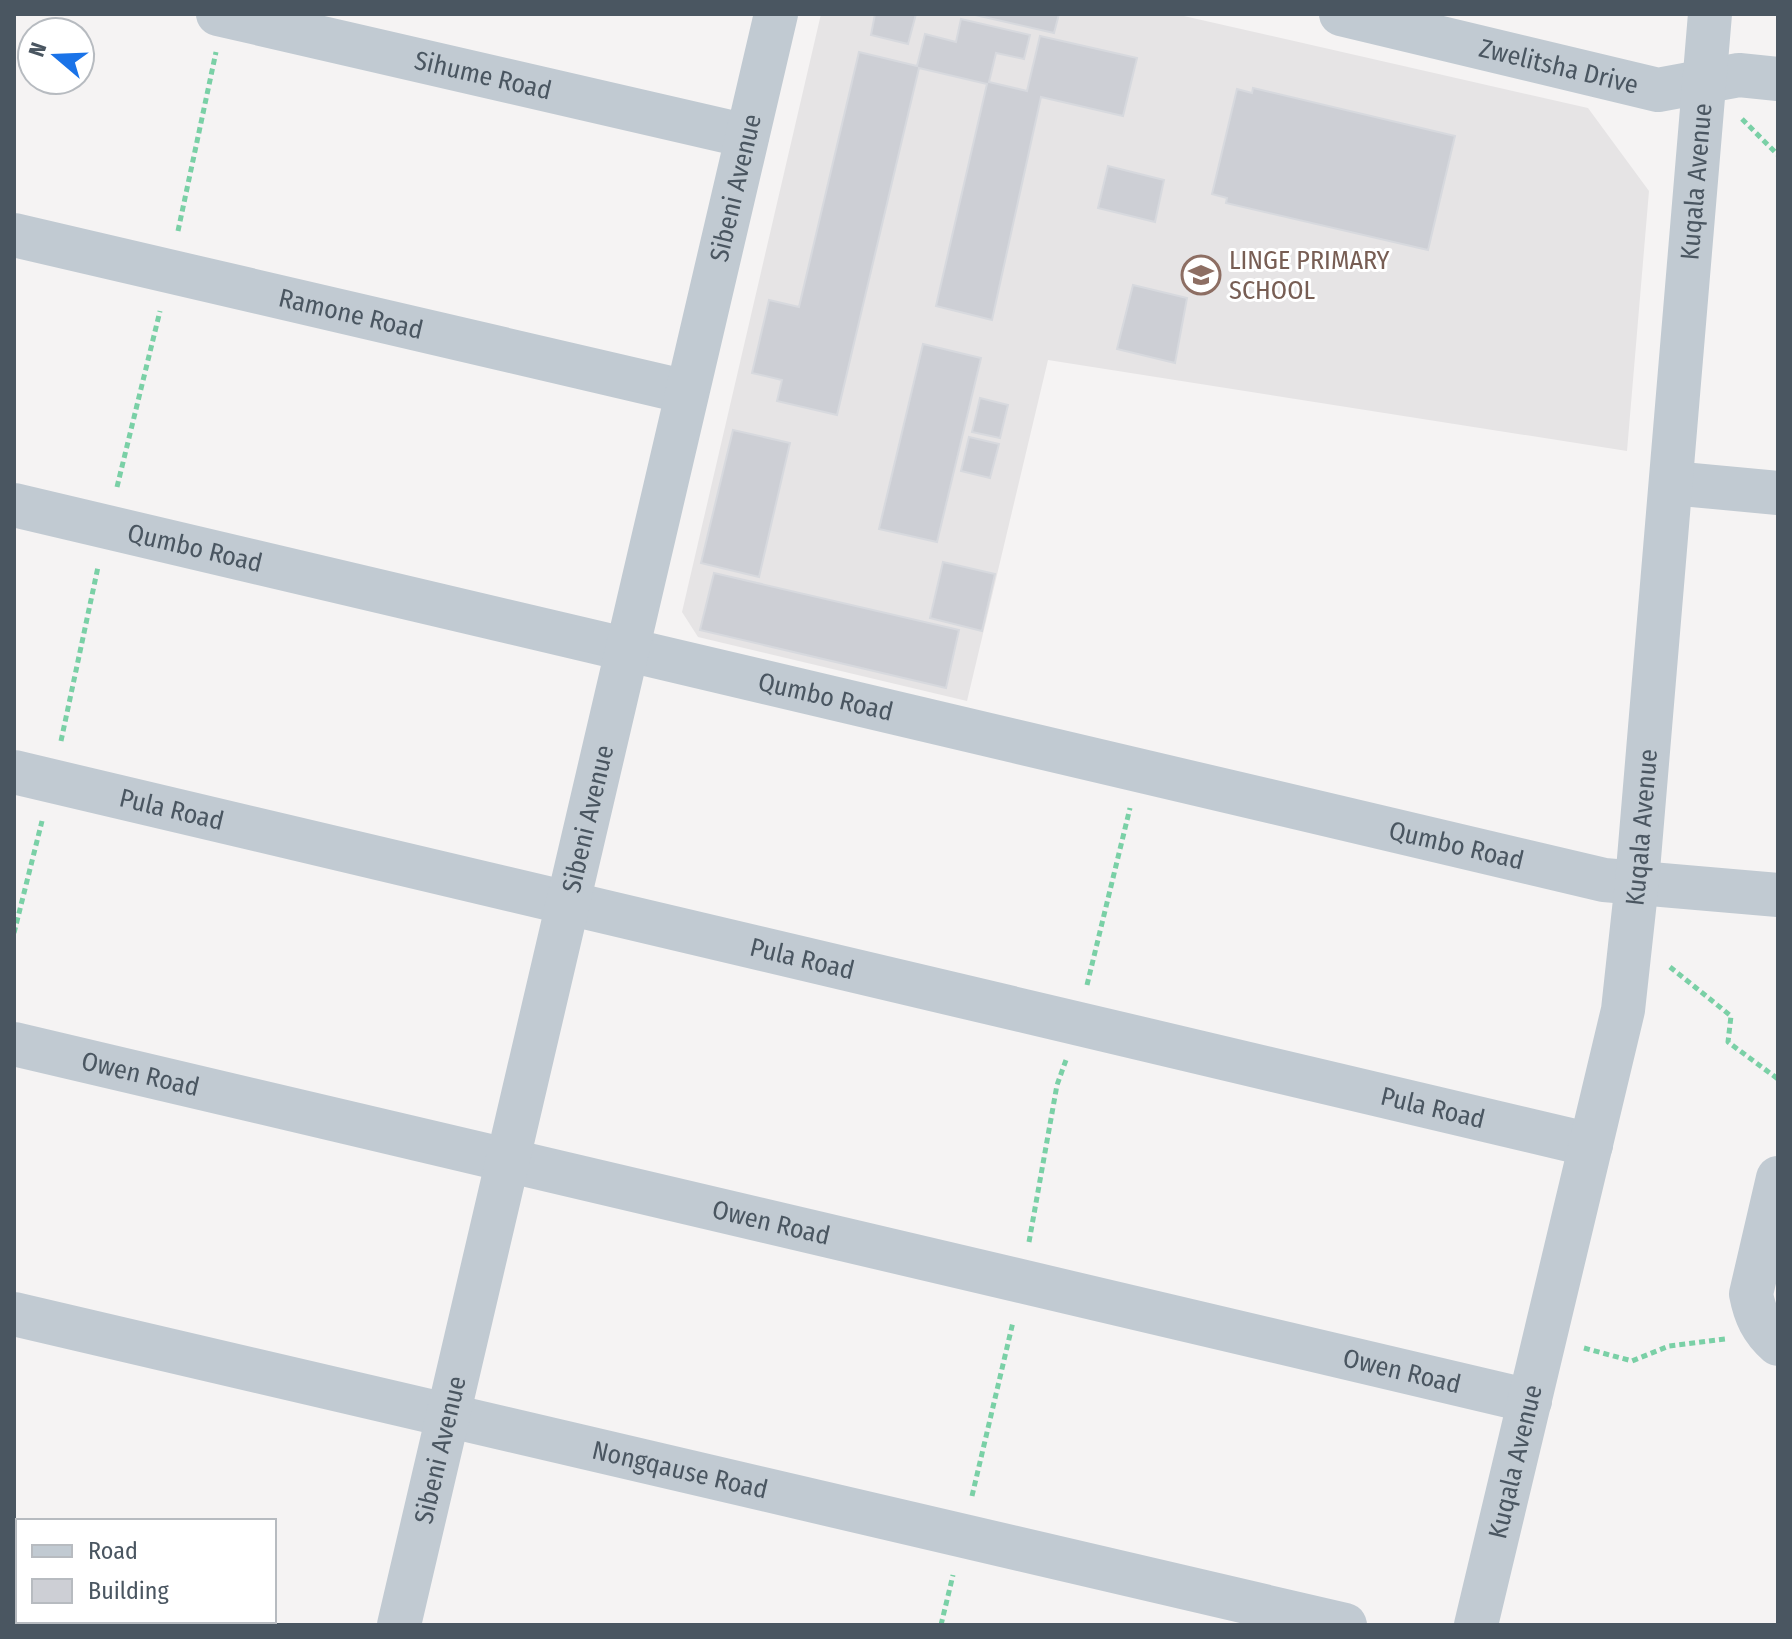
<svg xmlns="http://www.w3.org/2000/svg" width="1792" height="1639" viewBox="0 0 1792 1639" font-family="'Fira Sans Condensed',sans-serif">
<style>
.education{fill:#e6e4e5}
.building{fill:#cdcfd5;stroke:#d7d9de;stroke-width:2}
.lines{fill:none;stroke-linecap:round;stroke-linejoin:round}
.path{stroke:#7ad0a6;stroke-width:5;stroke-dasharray:6 4;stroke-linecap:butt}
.minor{stroke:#c1cad2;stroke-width:44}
.labels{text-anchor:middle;stroke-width:6;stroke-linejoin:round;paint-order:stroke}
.street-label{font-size:26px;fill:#4a5661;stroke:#fff}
.education-label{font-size:26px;fill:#785e54;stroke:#fff;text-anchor:start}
</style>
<rect width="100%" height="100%" fill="#f5f3f3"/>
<!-- education -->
<polygon class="education" points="821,14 1175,14 1588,108 1649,191 1627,451 1048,360 967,701 698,637 682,612"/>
<!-- building -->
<g class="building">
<polygon points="875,14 916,14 908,44 871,35"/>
<polygon points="971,14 1059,14 1054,33"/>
<polygon points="961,19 1030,35 1024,59 996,53 989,82 1027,91 1040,36 1137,58 1123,116 1041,97 992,320 936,306 987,84 919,68 837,415 777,401 782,380 752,373 769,300 799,307 859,52 917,66 925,34 956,42"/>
<polygon points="1253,88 1455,136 1428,250 1226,203 1227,198 1212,194 1237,89 1252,93"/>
<polygon points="1108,166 1164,180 1155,222 1098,208"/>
<polygon points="1133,285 1187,298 1175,363 1117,349"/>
<polygon points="923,344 981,358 937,542 879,529"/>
<polygon points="980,398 1008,405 1000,438 972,432"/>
<polygon points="733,430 790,443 759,577 701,563"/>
<polygon points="969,437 999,444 990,478 961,471"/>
<polygon points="943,562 995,574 982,631 930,618"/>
<polygon points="714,573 959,630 946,688 700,630"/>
</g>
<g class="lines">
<!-- path -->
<g class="path">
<polyline points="1742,119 1778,155"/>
<polyline points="178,231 216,52"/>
<polyline points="117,487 160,311"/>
<polyline points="61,741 98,567"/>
<polyline points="14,933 42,821"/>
<polyline points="1670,967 1731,1016 1728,1042 1778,1079"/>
<polyline points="1087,985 1130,808"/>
<polyline points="1029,1242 1057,1085 1066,1060"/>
<polyline points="1584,1348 1632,1361 1669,1346 1725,1339"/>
<polyline points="972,1496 1013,1322"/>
<polyline points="941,1625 953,1575"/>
</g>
<!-- minor -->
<g class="minor">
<path id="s1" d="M 218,14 L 747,136"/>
<path id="s2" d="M 1341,14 L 1658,90 L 1739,75 L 1778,79"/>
<path id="s3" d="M 14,235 L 687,392"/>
<polyline points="1671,483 1778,493"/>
<path id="s4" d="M 14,505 L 1604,880 L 1778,895"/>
<path id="s5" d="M 14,772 L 1591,1145"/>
<path id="s6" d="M 14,1044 L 1530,1401"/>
<path d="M 1778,1178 L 1751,1294 C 1755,1315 1762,1330 1778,1344"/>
<path id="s7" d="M 14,1314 L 1345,1625"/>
<polyline points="14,1583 18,1584"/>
<polyline points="176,1621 193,1625"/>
<path id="s8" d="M 399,1625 L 776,14"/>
<path id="s9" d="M 1476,1625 L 1623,1010 L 1637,882 L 1710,14"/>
</g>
</g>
<!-- icons -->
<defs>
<symbol id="school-ring" viewBox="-11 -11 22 22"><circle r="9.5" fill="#fff" stroke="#8d6e63" stroke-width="1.5"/><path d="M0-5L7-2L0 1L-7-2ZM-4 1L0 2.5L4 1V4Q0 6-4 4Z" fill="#8d6e63"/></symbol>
</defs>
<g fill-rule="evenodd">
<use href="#school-ring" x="1179" y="253" width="44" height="44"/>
</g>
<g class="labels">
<!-- street labels -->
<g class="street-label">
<text dy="9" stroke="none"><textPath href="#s2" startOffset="224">Zwelitsha Drive</textPath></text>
<text dy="9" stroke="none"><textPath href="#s1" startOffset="272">Sihume Road</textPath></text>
<text dy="9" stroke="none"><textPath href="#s9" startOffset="1464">Kuqala Avenue</textPath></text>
<text dy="9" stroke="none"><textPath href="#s8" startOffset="1476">Sibeni Avenue</textPath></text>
<text dy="9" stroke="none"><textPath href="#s3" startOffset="346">Ramone Road</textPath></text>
<text dy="9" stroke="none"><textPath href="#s4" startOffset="186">Qumbo Road</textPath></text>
<text dy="9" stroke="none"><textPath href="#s4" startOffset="834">Qumbo Road</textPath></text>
<text dy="9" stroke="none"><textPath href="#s5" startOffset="162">Pula Road</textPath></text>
<text dy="9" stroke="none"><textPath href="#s8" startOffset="828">Sibeni Avenue</textPath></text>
<text dy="9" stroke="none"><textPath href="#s9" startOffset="816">Kuqala Avenue</textPath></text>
<text dy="9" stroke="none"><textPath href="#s4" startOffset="1482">Qumbo Road</textPath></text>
<text dy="9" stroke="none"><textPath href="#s5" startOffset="810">Pula Road</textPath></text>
<text dy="9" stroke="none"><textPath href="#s6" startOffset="130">Owen Road</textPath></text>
<text dy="9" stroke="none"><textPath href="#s5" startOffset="1458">Pula Road</textPath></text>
<text dy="9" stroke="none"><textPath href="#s6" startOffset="778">Owen Road</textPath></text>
<text dy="9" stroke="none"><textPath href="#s6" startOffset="1426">Owen Road</textPath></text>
<text dy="9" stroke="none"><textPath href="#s8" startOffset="180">Sibeni Avenue</textPath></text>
<text dy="9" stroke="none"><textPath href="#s9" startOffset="168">Kuqala Avenue</textPath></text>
<text dy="9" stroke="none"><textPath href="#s7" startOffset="684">Nongqause Road</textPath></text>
</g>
<!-- education labels -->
<g class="education-label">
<text x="1229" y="269">LINGE PRIMARY<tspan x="1229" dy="30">SCHOOL</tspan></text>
</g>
</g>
<!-- border -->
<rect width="1792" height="1639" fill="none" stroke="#4a5661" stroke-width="32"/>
<!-- legend -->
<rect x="16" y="1519" width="260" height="104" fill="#ffffff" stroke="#b7bbc0" stroke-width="2"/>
<rect x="32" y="1545" width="40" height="12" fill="#c1cad2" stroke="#b7bbc0" stroke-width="2"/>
<text x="88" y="1559" font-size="24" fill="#4a5661">Road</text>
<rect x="32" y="1579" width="40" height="24" fill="#cdcfd5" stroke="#b7bbc0" stroke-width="2"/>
<text x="88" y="1599" font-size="24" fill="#4a5661">Building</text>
<!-- north arrow -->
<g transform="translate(56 56) rotate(289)"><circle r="38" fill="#ffffff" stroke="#b7bbc0" stroke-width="2"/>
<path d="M0-6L14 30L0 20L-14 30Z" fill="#1a73e8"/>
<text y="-12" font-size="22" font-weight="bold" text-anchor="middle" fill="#4a5661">N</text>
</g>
</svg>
